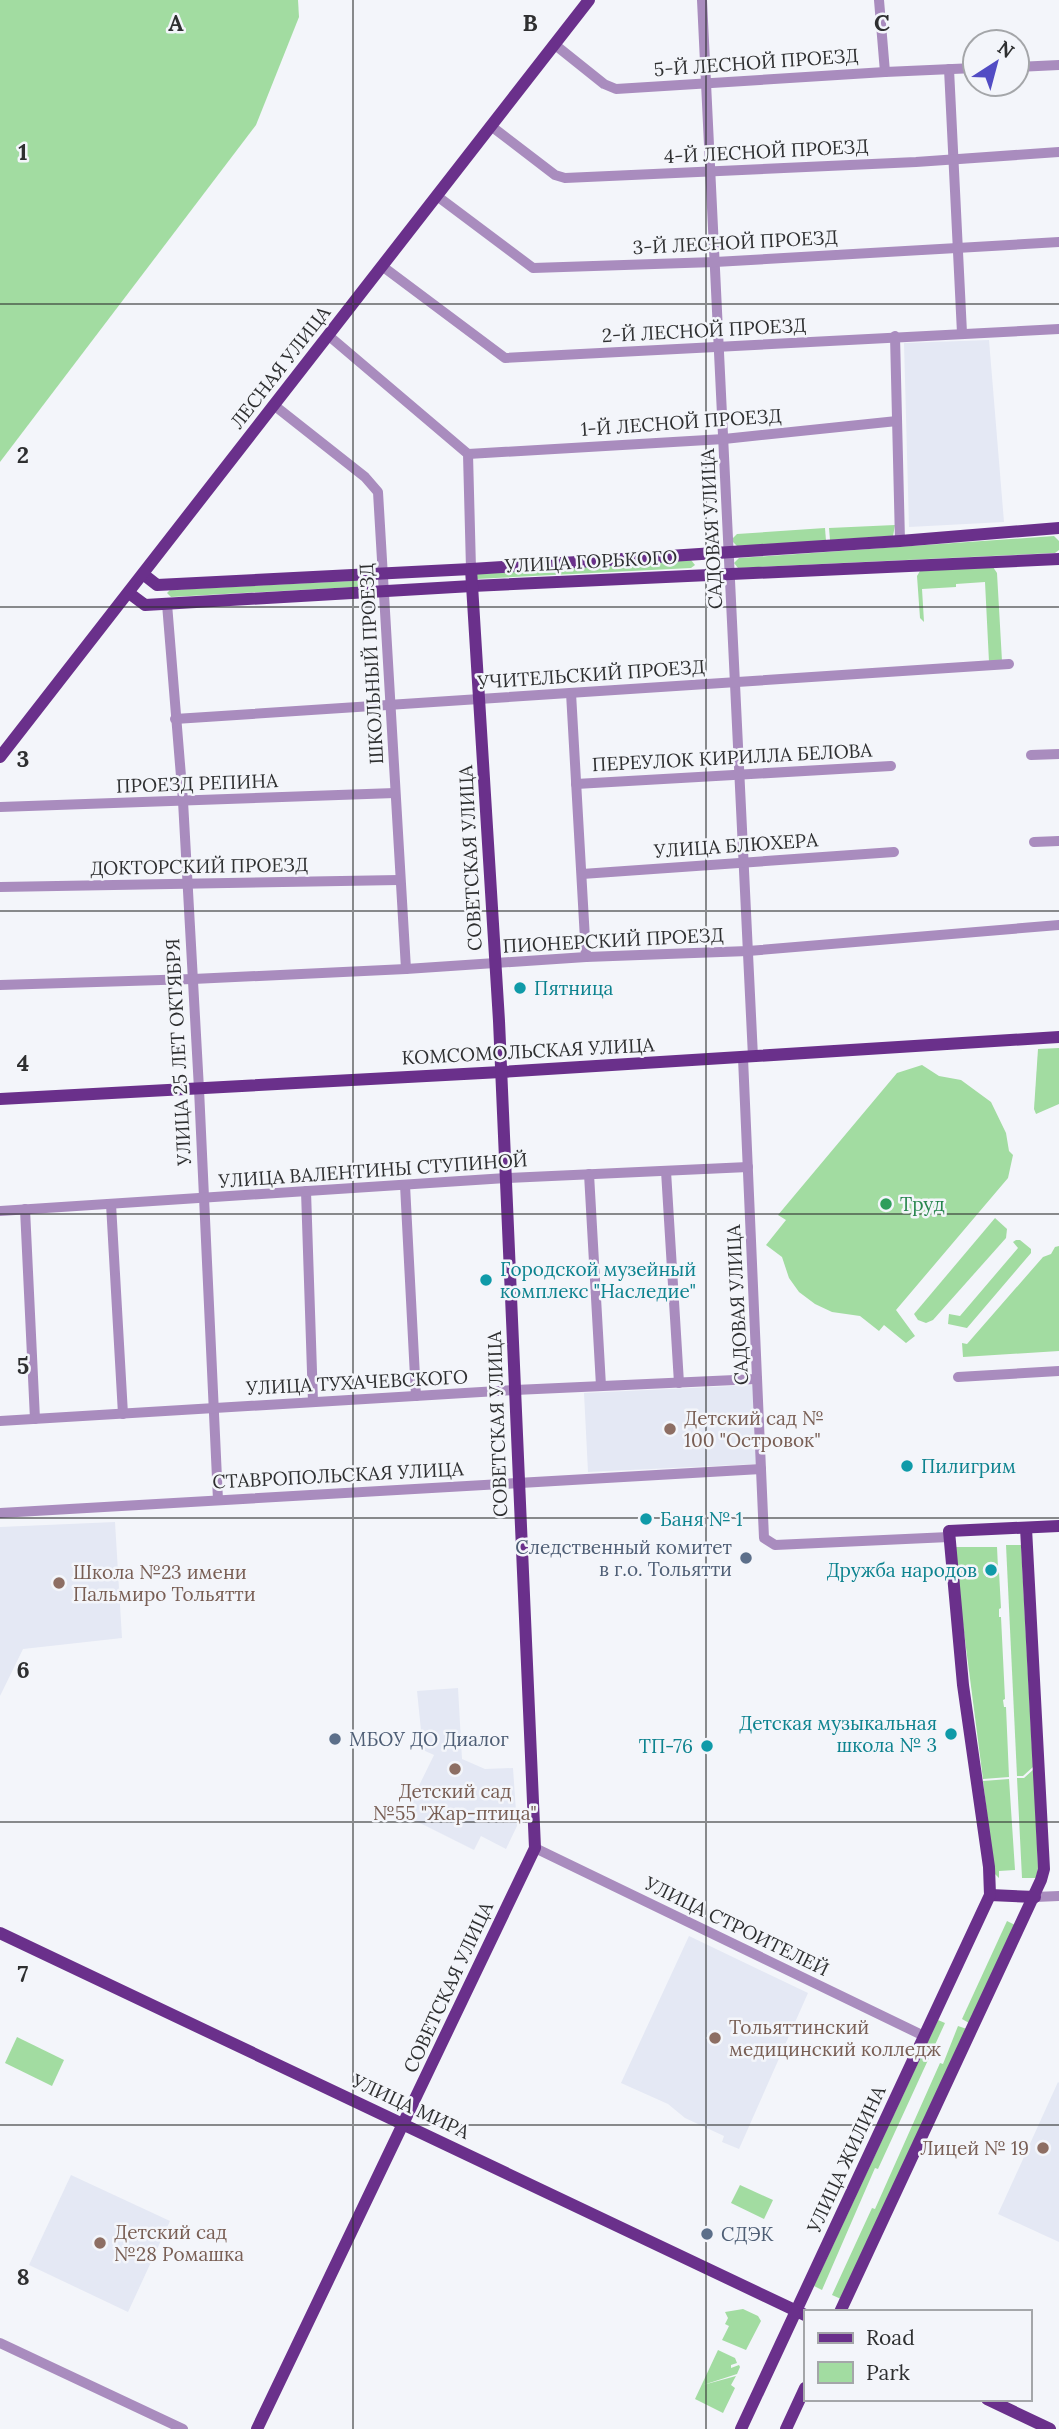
<svg xmlns="http://www.w3.org/2000/svg" width="1059" height="2429" viewBox="0 0 1059 2429" font-family="Lora,serif">
<style>
.built{fill:#e4e8f4}
.green{fill:#a2dca1}
.lines{fill:none;stroke-linecap:round;stroke-linejoin:round}
.minor{stroke:#a98cbe;stroke-width:10}
.major{stroke:#6a308b;stroke-width:12}
.grid{fill:none;stroke:#2e2f30;stroke-width:2;stroke-opacity:0.55}
.culture-dot{fill:#0f9aa8;stroke:#f3f5fa;stroke-width:2.5}
.leisure-dot{fill:#2e9e5b;stroke:#f3f5fa;stroke-width:2.5}
.education-dot{fill:#8d6e63;stroke:#f3f5fa;stroke-width:2.5}
.service-dot{fill:#5c6f8a;stroke:#f3f5fa;stroke-width:2.5}
.labels{text-anchor:middle;stroke-width:5;stroke-linejoin:round;paint-order:stroke}
.street-label{font-size:19px;fill:#2e2f30;stroke:#f3f5fa}
.culture-label{font-size:19px;fill:#0d838f;stroke:#f3f5fa;text-anchor:start}
.leisure-label{font-size:19px;fill:#27864d;stroke:#f3f5fa;text-anchor:start}
.education-label{font-size:19px;fill:#785e54;stroke:#f3f5fa;text-anchor:start}
.service-label{font-size:19px;fill:#4e5e75;stroke:#f3f5fa;text-anchor:start}
.grid-label{font-size:23px;text-anchor:middle;font-weight:bold;fill:#2e2f30;stroke:#f3f5fa;stroke-width:5;stroke-linejoin:round;paint-order:stroke}
</style>
<rect width="100%" height="100%" fill="#f3f5fa"/>
<!-- built -->
<g class="built">
<polygon points="989,340 1004,522 909,527 904,343"/>
<polygon points="753,1385 756,1464 588,1472 584,1393"/>
<polygon points="115,1522 122,1638 23,1649 0,1696 0,1527"/>
<polygon points="458,1688 462,1759 485,1769 513,1768 517,1826 506,1849 481,1836 474,1850 414,1820 411,1802 434,1755 423,1750 417,1691"/>
<polygon points="689,1936 808,1993 739,2149 722,2142 724,2136 685,2118 668,2104 621,2083"/>
<polygon points="1058,2082 1059,2083 1059,2242 998,2214"/>
<polygon points="71,2175 170,2221 128,2312 29,2265"/>
</g>
<!-- green -->
<g class="green">
<polygon points="0,0 298,0 299,17 256,125 0,462"/>
<polygon points="895,525 893,536 830,540 829,528"/>
<polygon points="825,528 826,541 737,546 733,542 733,538 737,534"/>
<polygon points="1054,536 1059,541 1059,550 1055,553 738,568 734,563 739,558"/>
<polygon points="691,560 695,565 691,568 476,579 476,574"/>
<polygon points="993,567 997,573 1002,661 989,662 985,582 956,584 956,587 922,589 924,622 920,618 917,576 920,571"/>
<polygon points="372,580 371,586 171,597 167,593 170,590"/>
<polygon points="1059,1048 1059,1104 1036,1114 1034,1109 1038,1049"/>
<polygon points="922,1065 939,1076 961,1080 991,1102 1006,1133 1009,1151 1013,1155 1008,1178 896,1310 915,1336 906,1343 884,1325 879,1331 860,1316 832,1312 815,1304 799,1292 789,1278 782,1257 766,1245 786,1220 778,1215 897,1073"/>
<polygon points="995,1218 1007,1229 1006,1238 933,1320 926,1323 918,1320 914,1314"/>
<polygon points="1016,1240 1020,1240 1031,1249 1031,1253 967,1328 948,1324 949,1314 960,1316 1018,1248 1013,1242"/>
<polygon points="1059,1246 1059,1351 963,1357 962,1343 967,1344 1043,1257 1051,1254 1055,1247"/>
<polygon points="1006,1545 1021,1545 1033,1767 1023,1776 1017,1776"/>
<polygon points="953,1547 997,1547 998,1568 993,1568 992,1563 986,1564 986,1577 993,1577 993,1572 999,1572 1001,1608 999,1609 999,1617 1001,1617 1005,1699 1003,1700 1004,1707 1006,1707 1009,1777 983,1779"/>
<polygon points="1034,1769 1038,1868 1036,1878 1022,1878 1017,1778 1024,1778"/>
<polygon points="1009,1779 1015,1870 999,1871 999,1878 994,1873 983,1781"/>
<polygon points="1007,1921 1015,1925 969,2023 962,2019"/>
<polygon points="938,2020 945,2023 878,2169 875,2168 822,2290 814,2286"/>
<polygon points="958,2026 967,2029 841,2299 832,2295 872,2208 875,2209 940,2063 943,2064"/>
<polygon points="17,2037 64,2060 52,2086 5,2063"/>
<polygon points="740,2185 773,2200 764,2219 731,2203"/>
<polygon points="743,2309 758,2316 761,2321 746,2350 722,2340 729,2326 725,2324 728,2318 725,2312"/>
<polygon points="718,2350 735,2358 737,2363 731,2365 731,2368 739,2365 740,2367 737,2374 703,2385 736,2376 731,2385 735,2388 723,2413 695,2399"/>
</g>
<g class="lines">
<!-- minor -->
<g class="minor">
<polyline points="702,0 753,1057"/>
<polyline points="879,0 885,72"/>
<polyline points="554,44 604,84 616,89 885,72 975,68"/>
<polyline points="1017,67 1059,65"/>
<polyline points="949,69 962,333"/>
<polyline points="491,126 555,175 565,178 916,162 1059,152"/>
<polyline points="437,196 533,268 715,262 1059,242"/>
<polyline points="382,266 505,358 1059,329"/>
<polyline points="329,336 468,454 471,569"/>
<polyline points="895,336 900,541"/>
<polyline points="275,406 365,477 378,492 406,969"/>
<polyline points="468,454 724,439 897,421"/>
<polyline points="167,604 183,801 199,1089 218,1500"/>
<polyline points="571,693 586,957"/>
<polyline points="175,719 1009,664"/>
<polyline points="1031,755 1059,754"/>
<polyline points="576,784 891,766"/>
<polyline points="0,807 395,793"/>
<polyline points="1034,842 1059,841"/>
<polyline points="582,874 894,852"/>
<polyline points="0,887 399,880"/>
<polyline points="0,985 193,979 406,969 586,957 748,951 1059,925"/>
<polyline points="743,1058 764,1538 775,1545 949,1537"/>
<polyline points="666,1171 679,1383"/>
<polyline points="589,1174 601,1386"/>
<polyline points="405,1185 416,1396"/>
<polyline points="306,1191 313,1402"/>
<polyline points="111,1204 123,1414"/>
<polyline points="25,1209 35,1419"/>
<polyline points="0,1211 506,1178 748,1167"/>
<polyline points="958,1377 1059,1371"/>
<polyline points="0,1421 515,1390 757,1379"/>
<polyline points="0,1513 761,1469"/>
<polyline points="535,1848 924,2036"/>
<polyline points="1035,1897 1059,1896"/>
<polyline points="0,2343 183,2429"/>
</g>
<!-- major -->
<g class="major">
<polyline points="143,574 157,585 471,569 900,541 1059,528"/>
<polyline points="129,593 145,605 472,586 1059,559"/>
<polyline points="0,757 589,0"/>
<polyline points="0,1099 501,1072 1059,1037"/>
<polyline points="990,1895 1035,1897"/>
<polyline points="0,1933 805,2315"/>
<polyline points="840,2312 1041,1880 1044,1869 1026,1528"/>
<polyline points="987,2399 1050,2429"/>
<polyline points="257,2429 535,1848 499,1021 471,569"/>
<polyline points="741,2429 990,1895 989,1867 963,1685 949,1531 1059,1526"/>
<polyline points="786,2429 805,2388"/>
</g>
</g>
<!-- grid -->
<path class="grid" d="M 353,0 L 353,2429M 706,0 L 706,2429M 0,304 L 1059,304M 0,607 L 1059,607M 0,911 L 1059,911M 0,1214 L 1059,1214M 0,1518 L 1059,1518M 0,1822 L 1059,1822M 0,2125 L 1059,2125"/>
<!-- markers -->
<g class="culture-dot">
<circle cx="520" cy="988" r="7"/>
<circle cx="486" cy="1280" r="7"/>
<circle cx="907" cy="1466" r="7"/>
<circle cx="646" cy="1519" r="7"/>
<circle cx="991" cy="1570" r="7"/>
<circle cx="951" cy="1734" r="7"/>
<circle cx="707" cy="1746" r="7"/>
</g>
<circle class="leisure-dot" cx="886" cy="1204" r="7"/>
<g class="education-dot">
<circle cx="670" cy="1429" r="7"/>
<circle cx="59" cy="1583" r="7"/>
<circle cx="455" cy="1769" r="7"/>
<circle cx="715" cy="2038" r="7"/>
<circle cx="1043" cy="2148" r="7"/>
<circle cx="100" cy="2243" r="7"/>
</g>
<g class="service-dot">
<circle cx="746" cy="1558" r="7"/>
<circle cx="335" cy="1739" r="7"/>
<circle cx="707" cy="2234" r="7"/>
</g>
<g class="labels">
<!-- street labels -->
<g class="street-label">
<text transform="translate(756 62) rotate(-4)" y="7">5-Й ЛЕСНОЙ ПРОЕЗД</text>
<text transform="translate(766 151) rotate(-3)" y="7">4-Й ЛЕСНОЙ ПРОЕЗД</text>
<text transform="translate(735 242) rotate(-3)" y="7">3-Й ЛЕСНОЙ ПРОЕЗД</text>
<text transform="translate(704 330) rotate(-3)" y="7">2-Й ЛЕСНОЙ ПРОЕЗД</text>
<text transform="translate(280 367) rotate(-52)" y="7">ЛЕСНАЯ УЛИЦА</text>
<text transform="translate(681 422) rotate(-4)" y="7">1-Й ЛЕСНОЙ ПРОЕЗД</text>
<text transform="translate(711 529) rotate(-93)" y="7">САДОВАЯ УЛИЦА</text>
<text transform="translate(591 561) rotate(-3)" y="7">УЛИЦА ГОРЬКОГО</text>
<text transform="translate(371 664) rotate(-93)" y="7">ШКОЛЬНЫЙ ПРОЕЗД</text>
<text transform="translate(591 674) rotate(-4)" y="7">УЧИТЕЛЬСКИЙ ПРОЕЗД</text>
<text transform="translate(732 757) rotate(-3)" y="7">ПЕРЕУЛОК КИРИЛЛА БЕЛОВА</text>
<text transform="translate(197 783) rotate(-2)" y="7">ПРОЕЗД РЕПИНА</text>
<text transform="translate(736 845) rotate(-4)" y="7">УЛИЦА БЛЮХЕРА</text>
<text transform="translate(470 858) rotate(-93)" y="7">СОВЕТСКАЯ УЛИЦА</text>
<text transform="translate(199 866) rotate(-1)" y="7">ДОКТОРСКИЙ ПРОЕЗД</text>
<text transform="translate(613 940) rotate(-3)" y="7">ПИОНЕРСКИЙ ПРОЕЗД</text>
<text transform="translate(528 1051) rotate(-3)" y="7">КОМСОМОЛЬСКАЯ УЛИЦА</text>
<text transform="translate(178 1052) rotate(-93)" y="7">УЛИЦА 25 ЛЕТ ОКТЯБРЯ</text>
<text transform="translate(373 1170) rotate(-4)" y="7">УЛИЦА ВАЛЕНТИНЫ СТУПИНОЙ</text>
<text transform="translate(737 1305) rotate(-93)" y="7">САДОВАЯ УЛИЦА</text>
<text transform="translate(357 1382) rotate(-3)" y="7">УЛИЦА ТУХАЧЕВСКОГО</text>
<text transform="translate(497 1424) rotate(-92)" y="7">СОВЕТСКАЯ УЛИЦА</text>
<text transform="translate(338 1475) rotate(-3)" y="7">СТАВРОПОЛЬСКАЯ УЛИЦА</text>
<text transform="translate(737 1926) rotate(26)" y="7">УЛИЦА СТРОИТЕЛЕЙ</text>
<text transform="translate(448 1987) rotate(-65)" y="7">СОВЕТСКАЯ УЛИЦА</text>
<text transform="translate(411 2106) rotate(25)" y="7">УЛИЦА МИРА</text>
<text transform="translate(846 2159) rotate(-65)" y="7">УЛИЦА ЖИЛИНА</text>
</g>
<!-- culture labels -->
<g class="culture-label">
<text x="534" y="995">Пятница</text>
<text x="500" y="1276">Городской музейный<tspan x="500" dy="22">комплекс "Наследие"</tspan></text>
<text x="921" y="1473">Пилигрим</text>
<text x="660" y="1526">Баня № 1</text>
<text x="977" y="1577" text-anchor="end">Дружба народов</text>
<text x="937" y="1730" text-anchor="end">Детская музыкальная<tspan x="937" dy="22">школа № 3</tspan></text>
<text x="693" y="1753" text-anchor="end">ТП-76</text>
</g>
<!-- leisure labels -->
<g class="leisure-label">
<text x="900" y="1211">Труд</text>
</g>
<!-- education labels -->
<g class="education-label">
<text x="684" y="1425">Детский сад №<tspan x="684" dy="22">100 "Островок"</tspan></text>
<text x="73" y="1579">Школа №23 имени<tspan x="73" dy="22">Пальмиро Тольятти</tspan></text>
<text x="455" y="1798" text-anchor="middle">Детский сад<tspan x="455" dy="22">№55 "Жар-птица"</tspan></text>
<text x="729" y="2034">Тольяттинский<tspan x="729" dy="22">медицинский колледж</tspan></text>
<text x="1029" y="2155" text-anchor="end">Лицей № 19</text>
<text x="114" y="2239">Детский сад<tspan x="114" dy="22">№28 Ромашка</tspan></text>
</g>
<!-- service labels -->
<g class="service-label">
<text x="732" y="1554" text-anchor="end">Следственный комитет<tspan x="732" dy="22">в г.о. Тольятти</tspan></text>
<text x="349" y="1746">МБОУ ДО Диалог</text>
<text x="721" y="2241">СДЭК</text>
</g>
</g>
<g class="grid-label">
<text x="176" y="31">A</text>
<text x="530" y="31">B</text>
<text x="882" y="31">C</text>
<text x="23" y="160">1</text>
<text x="23" y="463">2</text>
<text x="23" y="767">3</text>
<text x="23" y="1071">4</text>
<text x="23" y="1374">5</text>
<text x="23" y="1678">6</text>
<text x="23" y="1982">7</text>
<text x="23" y="2285">8</text>
</g>
<!-- legend -->
<rect x="804" y="2310" width="228" height="91" fill="#f3f5fa" stroke="#a4a6a9" stroke-width="2"/>
<rect x="818" y="2333" width="35" height="10" fill="#6a308b" stroke="#a4a6a9" stroke-width="2"/>
<text x="866" y="2345" font-size="21" fill="#2e2f30">Road</text>
<rect x="818" y="2362" width="35" height="21" fill="#a2dca1" stroke="#a4a6a9" stroke-width="2"/>
<text x="866" y="2380" font-size="21" fill="#2e2f30">Park</text>
<!-- north arrow -->
<g transform="translate(996 63) rotate(36)"><circle r="33" fill="#f3f5fa" stroke="#a4a6a9" stroke-width="2"/>
<path d="M0-5L12 26L0 18L-12 26Z" fill="#524cc4"/>
<text y="-10" font-size="19" font-weight="bold" text-anchor="middle" fill="#2e2f30">N</text>
</g>
</svg>
